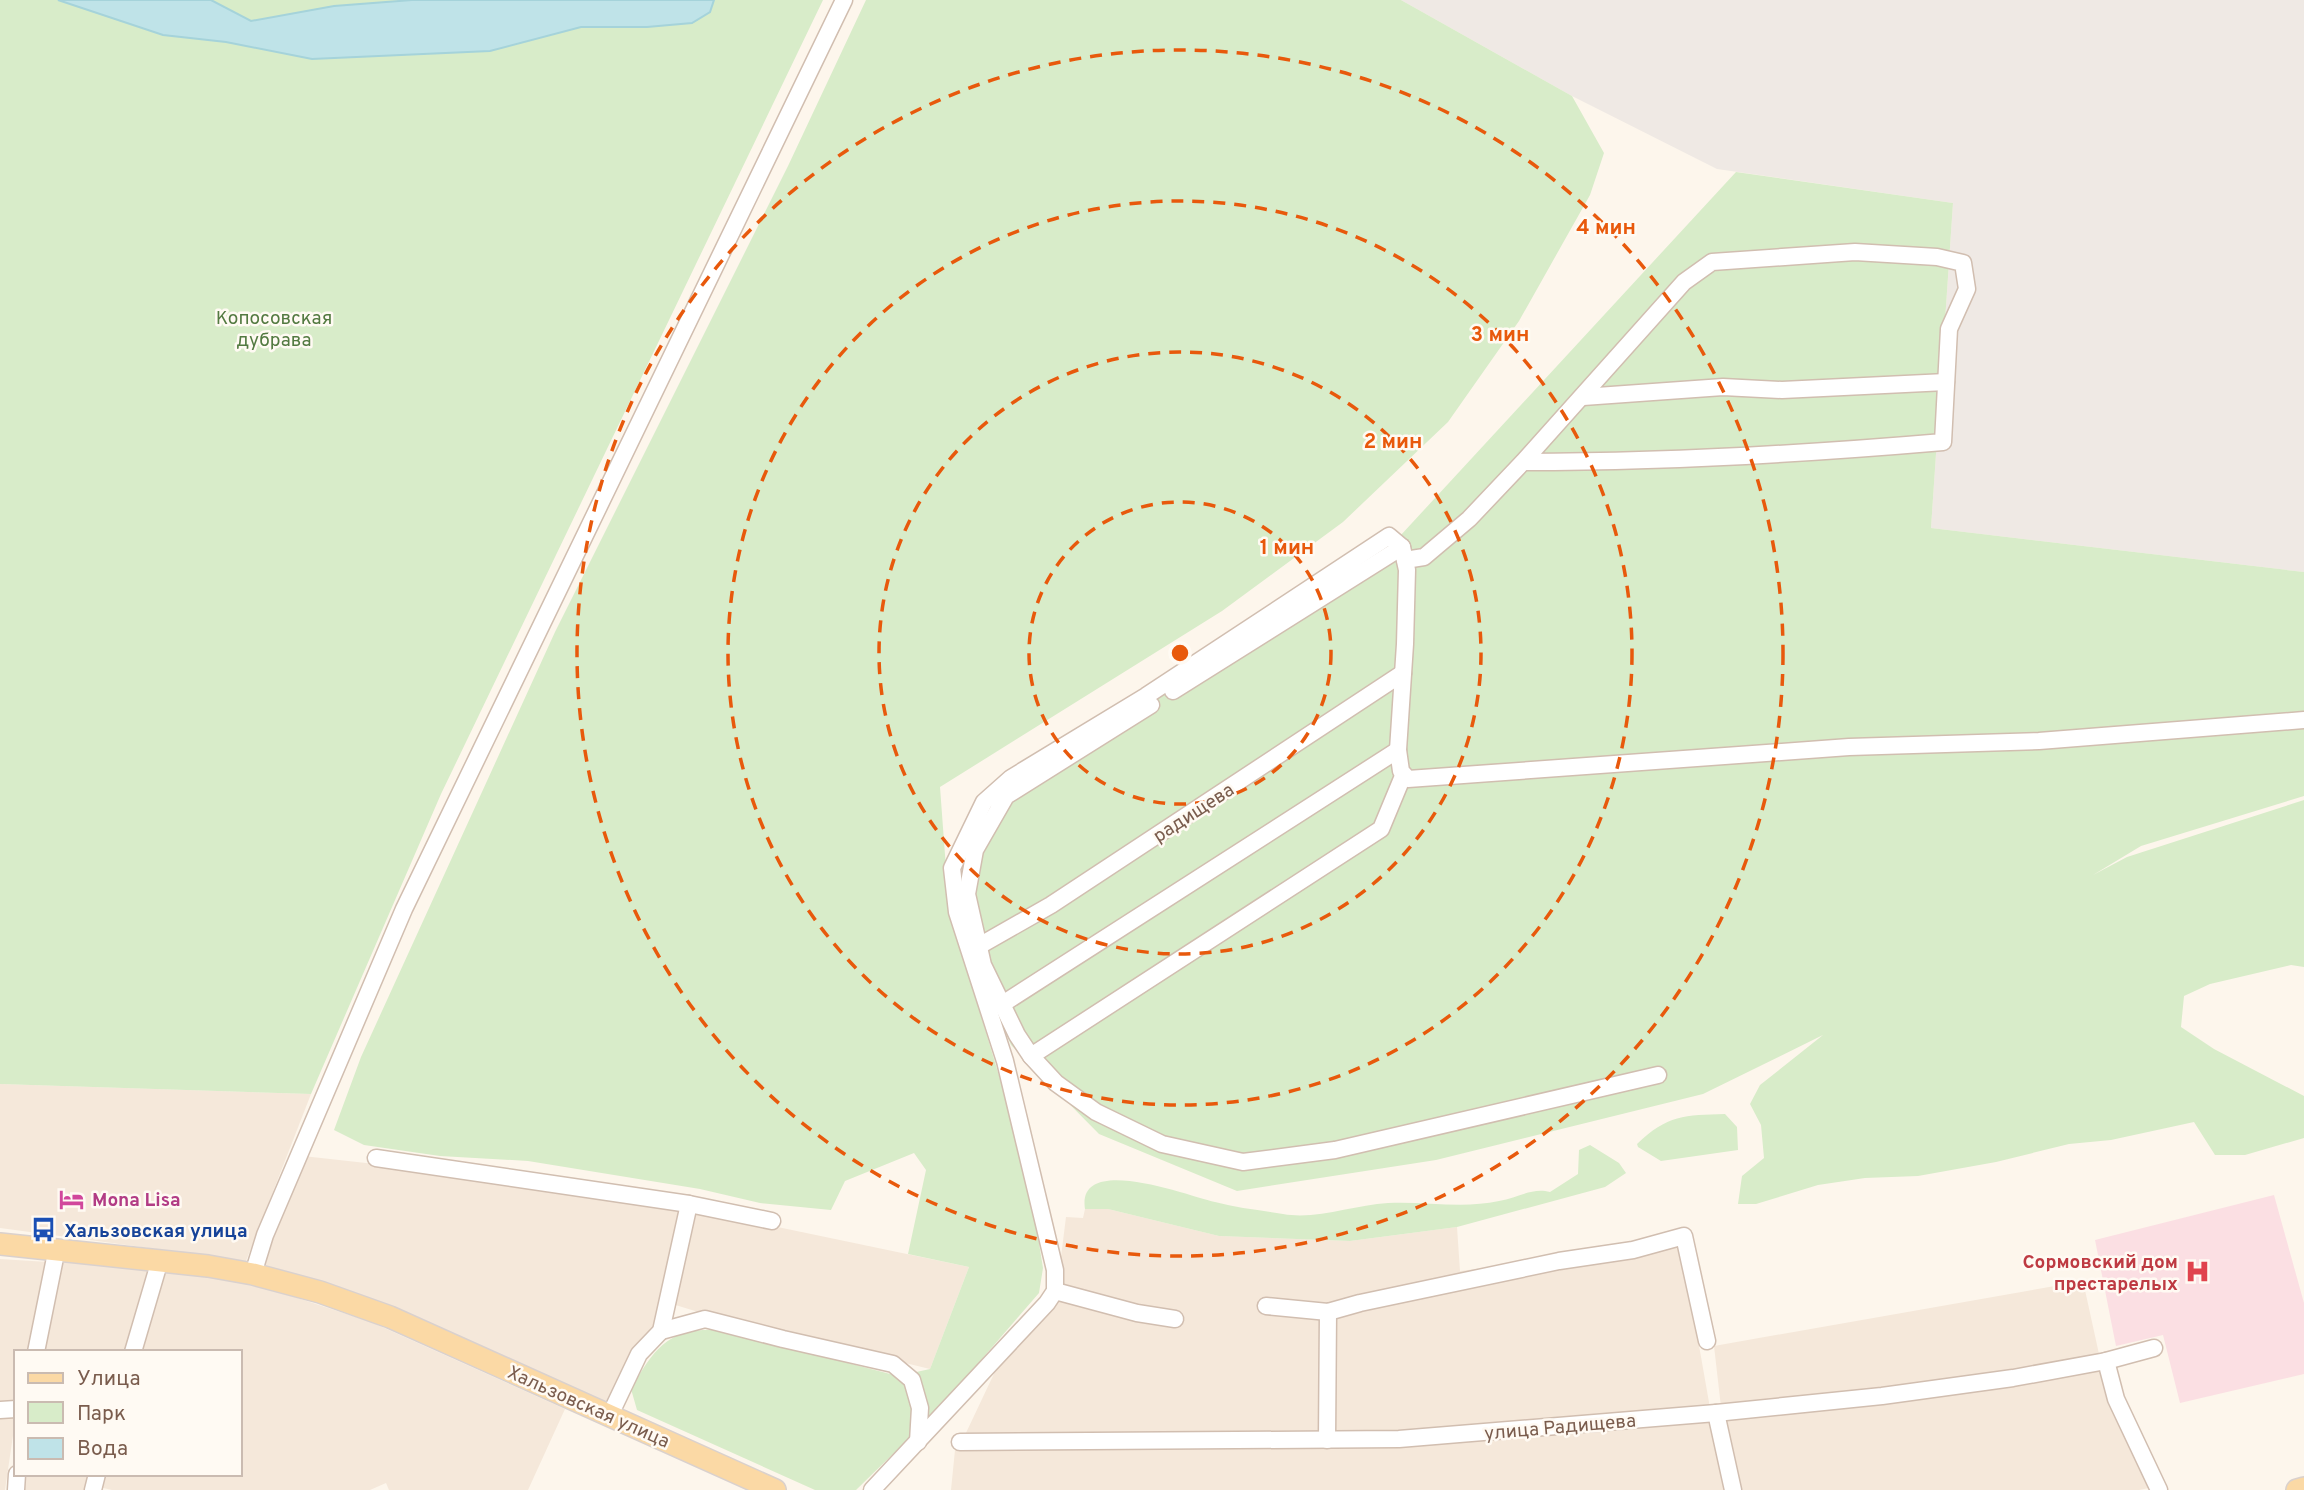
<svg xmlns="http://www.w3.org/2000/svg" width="2304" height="1490" viewBox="0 0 2304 1490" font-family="Overpass,sans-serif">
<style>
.residential{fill:#f5e8da}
.industrial{fill:#efe9e4}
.medical{fill:#fbdfe3}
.green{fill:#d8ecc9}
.water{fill:#bfe3e8;stroke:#a5d3da;stroke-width:2}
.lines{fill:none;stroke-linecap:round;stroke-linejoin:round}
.minor-casing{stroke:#d1beb0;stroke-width:19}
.major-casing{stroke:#dad1cd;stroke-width:24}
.minor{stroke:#fff;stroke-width:16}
.major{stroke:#fbd9a5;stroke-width:21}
.ring{fill:none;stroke:#e8590c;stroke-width:3.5;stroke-dasharray:12 9}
.labels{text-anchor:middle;stroke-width:5;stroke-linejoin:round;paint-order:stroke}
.park-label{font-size:19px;fill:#537a41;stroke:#fffaf3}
.street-label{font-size:19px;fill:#7a5c4d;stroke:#fffaf3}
.hotel-label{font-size:19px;font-weight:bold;fill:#b23c85;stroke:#fffaf3;text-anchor:start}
.transit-label{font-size:19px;font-weight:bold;fill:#164399;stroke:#fffaf3;text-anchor:start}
.health-label{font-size:19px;font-weight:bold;fill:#be3a42;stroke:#fffaf3;text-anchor:end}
.centre{fill:#e8590c;stroke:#fffaf3;stroke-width:3.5}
.ring-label{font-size:21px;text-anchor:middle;font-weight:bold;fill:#e8590c;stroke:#fffaf3;stroke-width:5;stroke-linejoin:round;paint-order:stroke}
</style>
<rect width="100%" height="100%" fill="#fdf6ec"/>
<!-- residential -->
<g class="residential">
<polygon points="0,1084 311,1094 246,1261 0,1228"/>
<polygon points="303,1156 384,1165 683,1208 657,1328 605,1408 261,1268"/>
<polygon points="691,1209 969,1267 930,1369 708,1315 669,1303"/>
<polygon points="1085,1209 1108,1209 1219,1236 1350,1241 1457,1227 1460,1271 1681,1243 1710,1408 1397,1435 965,1435 1000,1361 1055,1305 1066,1217 1083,1218"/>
<polygon points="0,1259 48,1262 28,1352 16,1352 16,1402 0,1402"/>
<polygon points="59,1260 148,1269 124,1352 41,1352"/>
<polygon points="160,1270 249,1282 371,1322 565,1409 528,1490 389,1490 386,1483 370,1490 112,1490 99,1487 103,1474 240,1474 240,1352 137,1352"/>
<polygon points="2083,1281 2099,1354 2010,1373 1721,1407 1714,1346"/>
<polygon points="2101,1369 2111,1404 2149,1488 2139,1490 1738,1490 1723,1417"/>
<polygon points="16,1415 5,1490 0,1490 0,1416"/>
<polygon points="1711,1419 1727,1490 951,1490 955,1450 1128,1447"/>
<polygon points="25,1474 89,1474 84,1490 23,1490"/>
</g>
<!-- industrial -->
<polygon class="industrial" points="1401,0 2304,0 2304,572 1931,528 1953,203 1717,169 1572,96"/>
<!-- medical -->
<polygon class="medical" points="2274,1195 2304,1303 2304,1374 2180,1403 2163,1335 2116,1346 2095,1240"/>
<!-- green -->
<g class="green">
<polygon points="0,0 58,0 163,35 226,42 312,59 490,51 581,27 646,27 692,23 710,12 714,0 823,0 441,794 311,1094 0,1084"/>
<polygon points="211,0 412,0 334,6 251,21"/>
<path d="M 866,0 L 1401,0 L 1572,96 L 1604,153 L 1590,195 L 1519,321 L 1448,422 L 1343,522 L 1222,611 L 940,787 L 949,909 L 1003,1089 L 1032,1200 L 1043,1268 L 1039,1293 L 937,1411 L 856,1490 L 815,1490 L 637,1410 L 631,1389 C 655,1347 669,1327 720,1330 L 898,1376 L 930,1369 L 969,1267 L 908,1254 L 926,1170 L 914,1153 L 845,1181 L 831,1210 L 760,1203 L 700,1189 L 528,1161 L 440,1156 L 364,1145 L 334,1130 L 361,1057 L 555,632 L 788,166 Z"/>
<polygon points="1736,172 1953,203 1931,528 2304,572 2304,796 2141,846 2093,875 2127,857 2304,800 2304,967 2291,965 2210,984 2184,996 2181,1027 2214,1049 2304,1096 2304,1138 2245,1155 2215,1155 2194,1122 2111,1140 2069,1144 1996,1162 1918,1176 1865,1178 1818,1185 1756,1204 1738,1204 1742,1176 1764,1158 1761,1125 1750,1104 1760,1085 1823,1035 1703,1094 1436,1160 1237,1191 1099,1134 1011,1045 972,956 968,851 996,797 1400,536"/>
<path d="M 1725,1114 L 1737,1127 L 1738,1150 L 1661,1161 L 1638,1147 L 1637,1144 C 1667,1115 1685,1115 1725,1114 Z"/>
<path d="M 1590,1145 L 1619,1163 L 1626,1173 L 1605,1187 L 1457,1227 L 1350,1241 L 1219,1236 L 1108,1209 L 1085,1209 C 1076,1152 1189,1196 1215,1202 C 1237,1208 1260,1210 1283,1214 C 1317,1220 1353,1205 1388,1203 C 1424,1201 1463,1209 1499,1201 C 1518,1198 1532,1187 1550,1192 L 1578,1174 L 1579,1150 Z"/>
</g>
<!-- water -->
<polygon class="water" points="58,0 211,0 251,21 334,6 412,0 714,0 710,12 692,23 647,27 581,27 490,51 312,59 226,42 163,35"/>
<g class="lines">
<defs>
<g id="minor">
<polyline points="1583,397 1723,387 1782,390 1946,382"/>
<path d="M 1405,560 L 1424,557 L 1469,519 L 1523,462 L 1684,282 L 1712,262 L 1855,252 L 1937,257 L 1963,263 L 1967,289 L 1949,329 L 1943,442 C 1803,454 1663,462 1523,462"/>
<polyline points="1173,691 1402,547"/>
<polyline points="1151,705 1006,796 975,850 967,894 983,965 1017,1035 1031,1056 1056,1083 1096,1112 1162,1144 1243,1162 1335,1150 1658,1075"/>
<polyline points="979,946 1051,905 1403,673"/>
<polyline points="1001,1005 1398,750"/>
<polyline points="1031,1056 1381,829 1403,776"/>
<polyline points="376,1158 689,1204 772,1221"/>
<polyline points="253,1274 265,1235 404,909 844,0"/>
<polyline points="1055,1291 1137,1313 1175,1319"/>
<polyline points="1266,1306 1328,1312 1360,1303 1559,1261 1633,1250 1684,1236 1707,1341"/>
<polyline points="661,1331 705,1319 783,1339 893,1364 912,1380 920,1408 918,1442"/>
<polyline points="36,1352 57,1248"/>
<polyline points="133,1352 160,1260"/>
<polyline points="2106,1361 2116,1399 2159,1490"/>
<polyline points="0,1410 16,1409"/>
<polyline points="1716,1413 1733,1490"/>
<polyline points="610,1415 639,1354 661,1331 689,1204"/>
<polyline points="1327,1440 1328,1312"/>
<polyline points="960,1442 1399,1439 1716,1413 1882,1396 2013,1378 2106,1361 2154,1348"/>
<polyline points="16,1490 17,1474"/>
<polyline points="93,1490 97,1474"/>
<polyline points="872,1490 1047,1303 1055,1291 1055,1270 1005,1061 957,912 952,868 984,802 1011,778 1146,696 1389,536 1402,547 1407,570 1405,644 1398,750 1401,771 1408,779 1849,747 2039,741 2304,720"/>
</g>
<g id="major">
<polyline points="0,1244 208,1266 253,1274 320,1292 390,1317 775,1490"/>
<polyline points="2297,1490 2304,1488"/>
</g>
</defs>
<!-- minor casing -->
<use href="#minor" class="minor-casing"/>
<!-- major casing -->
<use href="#major" class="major-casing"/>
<!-- minor -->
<use href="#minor" class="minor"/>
<!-- major -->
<use href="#major" class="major"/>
</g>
<!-- distance rings -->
<g class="ring">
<circle cx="1180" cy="653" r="151"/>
<circle cx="1180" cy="653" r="301"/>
<circle cx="1180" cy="653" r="452"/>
<circle cx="1180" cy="653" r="603"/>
</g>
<!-- icons -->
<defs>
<symbol id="hotel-bare" viewBox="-9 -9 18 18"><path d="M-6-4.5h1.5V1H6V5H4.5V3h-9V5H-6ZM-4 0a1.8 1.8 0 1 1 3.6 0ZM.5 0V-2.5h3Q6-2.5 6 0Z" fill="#d1479c" stroke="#fffaf3" stroke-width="2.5" paint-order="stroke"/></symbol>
<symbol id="bus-bare" viewBox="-9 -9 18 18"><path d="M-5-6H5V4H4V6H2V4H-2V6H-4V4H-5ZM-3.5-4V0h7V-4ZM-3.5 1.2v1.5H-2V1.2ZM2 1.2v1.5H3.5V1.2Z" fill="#1a4fb4" stroke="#fffaf3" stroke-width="2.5" paint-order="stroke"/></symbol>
<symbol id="hospital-bare" viewBox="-9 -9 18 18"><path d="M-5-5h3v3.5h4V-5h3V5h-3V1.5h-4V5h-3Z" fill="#e0444e" stroke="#fffaf3" stroke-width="2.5" paint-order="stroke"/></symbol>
</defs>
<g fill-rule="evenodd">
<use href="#hotel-bare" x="54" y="1182" width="35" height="35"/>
<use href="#bus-bare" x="26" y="1212" width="35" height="35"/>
<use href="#hospital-bare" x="2180" y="1254" width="35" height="35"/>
</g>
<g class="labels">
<!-- park labels -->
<g class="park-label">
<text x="274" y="324">Копосовская<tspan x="274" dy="22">дубрава</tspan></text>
</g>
<!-- street labels -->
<g class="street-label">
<text transform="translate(1193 812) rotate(-33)" y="7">радищева</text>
<text transform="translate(589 1406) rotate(24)" y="7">Хальзовская улица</text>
<text transform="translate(1560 1426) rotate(-5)" y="7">улица Радищева</text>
</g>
<!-- hotel labels -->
<g class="hotel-label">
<text x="92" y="1206">Mona Lisa</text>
</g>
<!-- transit labels -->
<g class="transit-label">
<text x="64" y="1237">Хальзовская улица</text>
</g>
<!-- health labels -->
<g class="health-label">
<text x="2178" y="1268">Сормовский дом<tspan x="2178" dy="22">престарелых</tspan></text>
</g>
</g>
<circle cx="1180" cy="653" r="10" class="centre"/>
<g class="ring-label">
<text x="1606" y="234">4 мин</text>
<text x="1500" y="341">3 мин</text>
<text x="1393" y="448">2 мин</text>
<text x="1287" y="554">1 мин</text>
</g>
<!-- legend -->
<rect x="14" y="1350" width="228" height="126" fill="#fffaf3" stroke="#cabbb1" stroke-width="2"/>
<rect x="28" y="1373" width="35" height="10" fill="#fbd9a5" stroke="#cabbb1" stroke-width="2"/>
<text x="77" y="1385" font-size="21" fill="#7a5c4d">Улица</text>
<rect x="28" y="1402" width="35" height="21" fill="#d8ecc9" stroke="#cabbb1" stroke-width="2"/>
<text x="77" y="1420" font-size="21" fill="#7a5c4d">Парк</text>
<rect x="28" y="1438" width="35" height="21" fill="#bfe3e8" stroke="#cabbb1" stroke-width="2"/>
<text x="77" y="1455" font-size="21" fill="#7a5c4d">Вода</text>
</svg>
